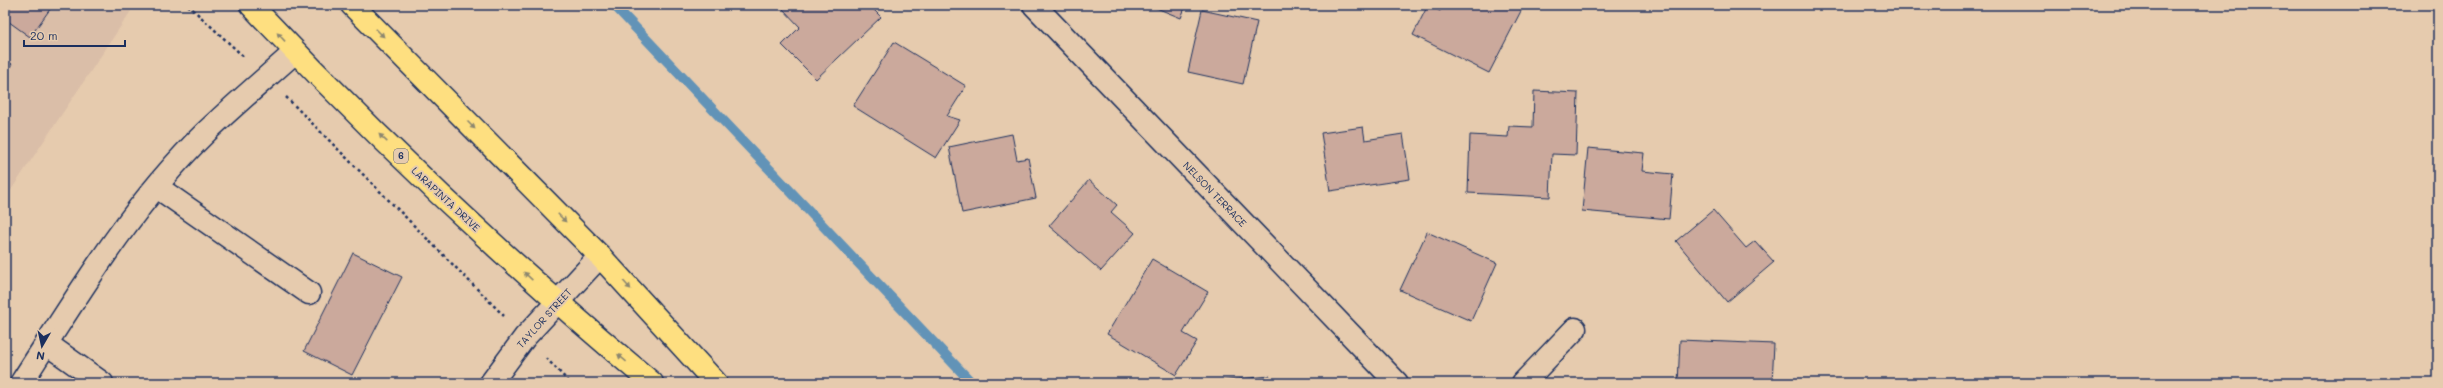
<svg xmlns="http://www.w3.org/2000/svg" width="2443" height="388" viewBox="0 0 2443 388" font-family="Mali,sans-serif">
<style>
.built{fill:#dabea8}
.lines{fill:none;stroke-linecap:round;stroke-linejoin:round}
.stream{stroke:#6293b7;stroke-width:10}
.building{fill:#cba99c;stroke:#1b2f5e}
.street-casing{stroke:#1b2f5e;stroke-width:25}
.primary-casing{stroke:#1b2f5e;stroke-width:25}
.path{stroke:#1b2f5e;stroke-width:2.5;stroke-dasharray:3 3;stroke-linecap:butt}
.street{stroke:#e6cbae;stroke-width:22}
.primary{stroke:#fedf80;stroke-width:22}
.oneway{fill:#8c876f}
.labels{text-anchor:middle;stroke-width:4;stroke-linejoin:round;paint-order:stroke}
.shield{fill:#e6cbae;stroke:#585e76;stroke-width:1}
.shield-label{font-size:9px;font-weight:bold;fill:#1b2f5e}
.street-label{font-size:10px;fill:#1b2f5e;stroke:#e6cbae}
</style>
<rect width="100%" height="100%" fill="#e6cbae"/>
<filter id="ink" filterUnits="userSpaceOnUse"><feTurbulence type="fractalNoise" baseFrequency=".025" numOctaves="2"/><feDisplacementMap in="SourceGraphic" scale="8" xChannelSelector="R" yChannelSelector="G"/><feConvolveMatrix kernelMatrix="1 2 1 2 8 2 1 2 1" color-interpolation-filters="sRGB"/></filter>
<g filter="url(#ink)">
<!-- built -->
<polygon class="built" points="5,5 135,5 5,199"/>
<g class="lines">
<!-- stream -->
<polyline class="stream" points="614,5 972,383"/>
</g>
<!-- building -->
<g class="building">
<polygon points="5,5 53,5 30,37 5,19"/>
<polygon points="784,5 869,5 881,17 816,79 782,45 800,27 782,8"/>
<polygon points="1149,5 1186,5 1181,18"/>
<polygon points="1428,5 1440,11 1443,5 1514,5 1522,9 1489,73 1413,35"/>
<polygon points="1202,10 1257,22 1243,84 1188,72"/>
<polygon points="894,42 966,86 947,116 960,120 936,158 853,106"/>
<polygon points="5,59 12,64 5,73"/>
<polygon points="1534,91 1578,93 1576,155 1552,154 1550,197 1468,193 1470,135 1508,137 1509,126 1533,127"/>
<polygon points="1363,127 1365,140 1403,134 1410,179 1330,191 1321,133"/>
<polygon points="1012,134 1017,160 1028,158 1036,198 962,213 949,147"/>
<polygon points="1588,148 1644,153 1642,171 1673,174 1669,219 1582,211"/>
<polygon points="1089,180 1117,205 1111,212 1135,233 1101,271 1049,226"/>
<polygon points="1713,210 1746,248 1755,241 1774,262 1727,302 1676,241"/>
<polygon points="1427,232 1497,263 1471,321 1400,290"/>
<polygon points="353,253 402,277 352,375 304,351"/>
<polygon points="1152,259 1208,292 1183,333 1197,341 1176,375 1107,334"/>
<polygon points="1680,340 1774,344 1772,383 1678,383"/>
<polygon points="1270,376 1271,383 1200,383"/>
</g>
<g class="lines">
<defs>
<g id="street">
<polyline points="1034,5 1397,383"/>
<polyline points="157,187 309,293"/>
<polyline points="47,344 102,383"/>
<path d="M 21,383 C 76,298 132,204 205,133 C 234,105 265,79 295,52"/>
<polyline points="491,383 525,337 600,256"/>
<polyline points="1523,383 1575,329"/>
</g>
<g id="primary">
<path d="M 251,5 C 377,139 511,265 652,383"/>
<polyline points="352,5 600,256 716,383"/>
</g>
</defs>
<!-- street casing -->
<use href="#street" class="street-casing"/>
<!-- primary casing -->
<use href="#primary" class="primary-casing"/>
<!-- path -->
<g class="path">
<polyline points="188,5 245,58"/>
<polyline points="286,97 504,316"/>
<polyline points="546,358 570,383"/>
</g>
<!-- street -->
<use href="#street" class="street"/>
<!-- primary -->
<use href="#primary" class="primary"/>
</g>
<!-- one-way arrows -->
<defs><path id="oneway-solid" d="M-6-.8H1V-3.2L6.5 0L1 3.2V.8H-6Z"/></defs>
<g class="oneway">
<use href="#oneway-solid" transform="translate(380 33) rotate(45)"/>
<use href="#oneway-solid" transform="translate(281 37) rotate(-133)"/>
<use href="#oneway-solid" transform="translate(471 125) rotate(45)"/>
<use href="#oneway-solid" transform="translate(383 138) rotate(-136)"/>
<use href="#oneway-solid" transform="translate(562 218) rotate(45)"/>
<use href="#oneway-solid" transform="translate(528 276) rotate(-137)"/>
<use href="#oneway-solid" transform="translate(627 285) rotate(48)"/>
<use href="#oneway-solid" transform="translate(622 358) rotate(-140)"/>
</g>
</g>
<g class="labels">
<!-- shield labels -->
<rect class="shield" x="394" y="149" width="14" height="14" rx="3"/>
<g class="shield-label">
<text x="401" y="159">6</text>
</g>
<!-- street labels -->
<g class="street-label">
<text transform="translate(1215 194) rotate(46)" y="4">NELSON TERRACE</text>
<text transform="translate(446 199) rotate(43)" y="4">LARAPINTA DRIVE</text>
<text transform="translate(544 318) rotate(-48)" y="4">TAYLOR STREET</text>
</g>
</g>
<!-- margin -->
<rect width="2443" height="388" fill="none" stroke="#e6cbae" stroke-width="20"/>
<rect x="10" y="10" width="2423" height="368" fill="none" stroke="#1b2f5e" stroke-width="1.5" filter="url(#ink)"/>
<!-- north arrow -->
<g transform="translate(42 346) rotate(189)" stroke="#e6cbae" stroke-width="3" paint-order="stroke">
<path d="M0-3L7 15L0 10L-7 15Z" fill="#1b2f5e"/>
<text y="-6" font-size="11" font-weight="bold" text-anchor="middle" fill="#1b2f5e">N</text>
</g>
<!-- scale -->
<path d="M24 40v6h101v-6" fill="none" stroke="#1b2f5e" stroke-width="2"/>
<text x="30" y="40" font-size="12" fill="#1b2f5e" stroke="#e6cbae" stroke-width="3" paint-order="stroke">20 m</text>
</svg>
